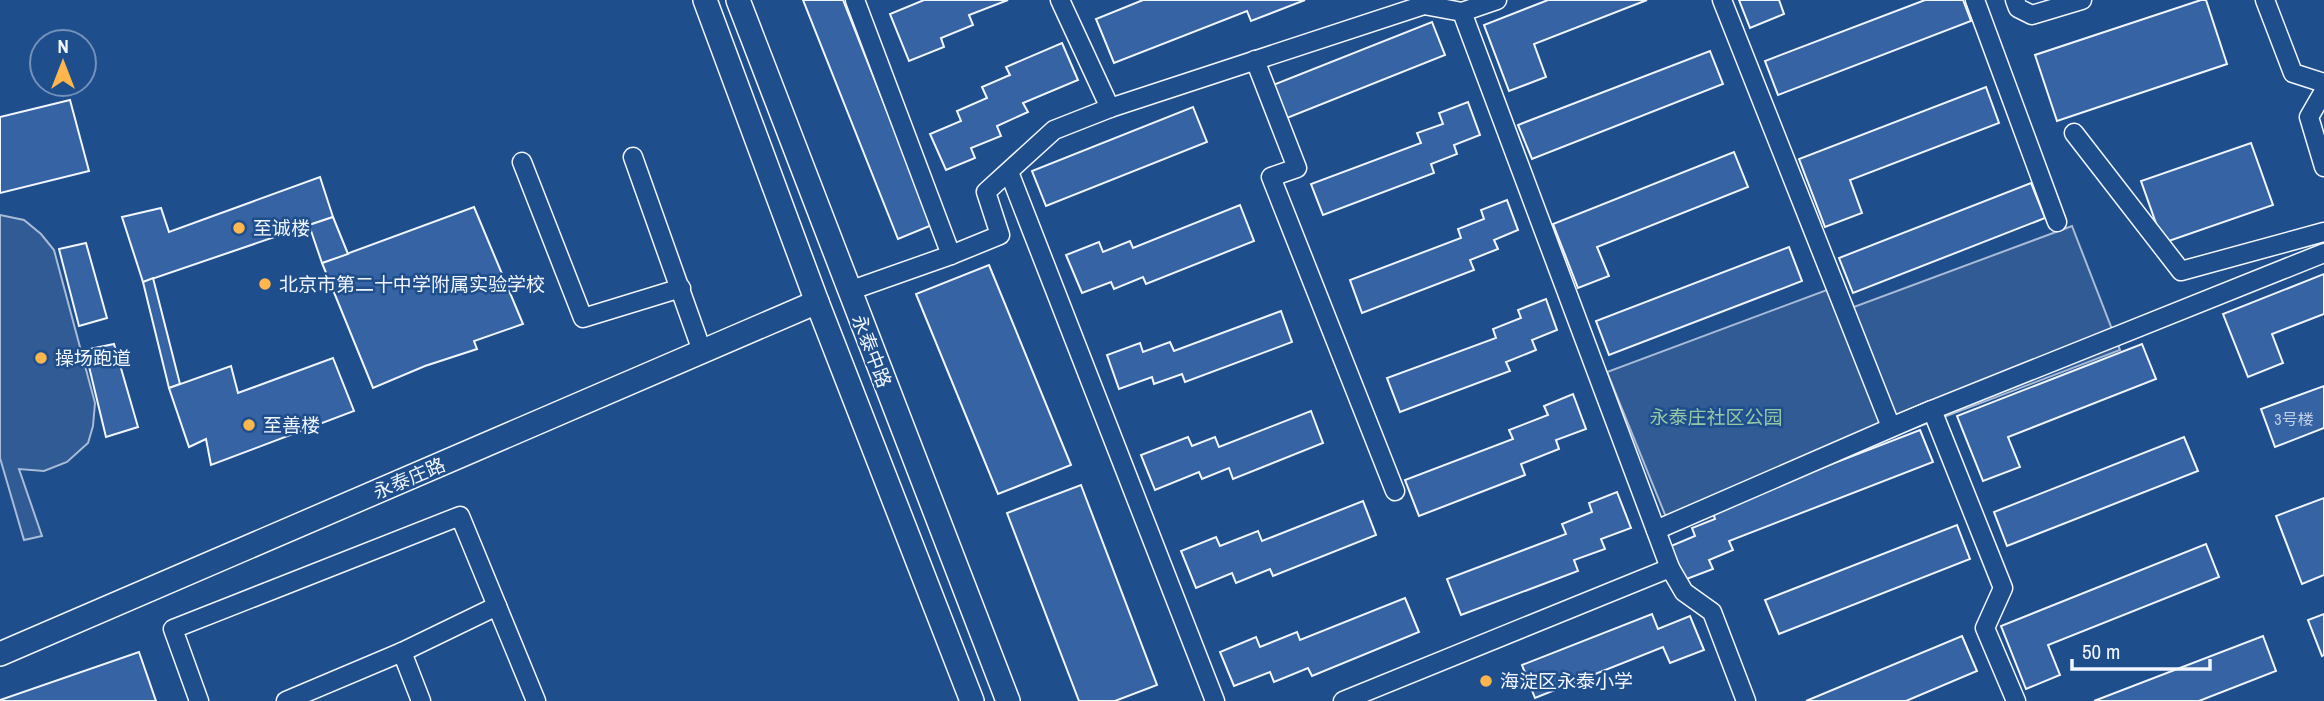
<svg xmlns="http://www.w3.org/2000/svg" width="2324" height="701" viewBox="0 0 2324 701" font-family="'Archivo Narrow','Noto Sans SC',sans-serif">
<style>
.built{fill:#305b95;stroke:#a8bbd7;stroke-width:2}
.building{fill:#3563a3;stroke:#f2f6ff;stroke-width:2}
.lines{fill:none;stroke-linecap:round;stroke-linejoin:round}
.street-casing{stroke:#f2f6ff;stroke-width:21}
.secondary-casing{stroke:#f2f6ff;stroke-width:26}
.street{stroke:#1f4e8c;stroke-width:18}
.secondary{stroke:#1f4e8c;stroke-width:23}
.poi-dot{fill:#ffb74d;stroke:#1f4e8c;stroke-width:2.5}
.labels{text-anchor:middle;stroke-width:5;stroke-linejoin:round;paint-order:stroke}
.number-label{font-size:16px;fill:#c3d1e8}
.poi-label{font-size:19px;fill:#f2f6ff;stroke:#1f4e8c;text-anchor:start}
.street-label{font-size:19px;fill:#f2f6ff;stroke:#1f4e8c}
.park-label{font-size:19px;fill:#97c8a6;stroke:#1f4e8c}
</style>
<rect width="100%" height="100%" fill="#1f4e8c"/>
<!-- built -->
<g class="built">
<polygon points="0,215 24,220 41,234 54,250 95,403 93,426 88,443 67,462 44,471 19,469 42,536 24,540 0,458"/>
<polygon points="2072,226 2120,350 1668,522 1607,372 1843,284 1854,307"/>
</g>
<!-- building -->
<g class="building">
<polygon points="803,0 843,0 932,225 898,239"/>
<polygon points="924,0 1008,0 969,15 973,25 941,38 944,47 909,61 890,14"/>
<polygon points="1143,0 1305,0 1251,21 1247,11 1114,63 1096,19"/>
<polygon points="1548,0 1647,0 1534,44 1546,77 1509,91 1484,25"/>
<polygon points="1739,0 1779,0 1784,14 1750,28"/>
<polygon points="1925,0 1963,0 1971,21 1778,95 1765,61"/>
<polygon points="2201,0 2206,0 2227,64 2057,121 2035,55"/>
<polygon points="1432,22 1445,55 1287,118 1273,85"/>
<polygon points="1062,43 1078,80 1023,103 1028,112 997,126 1001,136 971,148 975,158 946,170 930,134 961,121 957,111 987,98 982,87 1010,75 1006,67"/>
<polygon points="1710,51 1723,84 1532,159 1518,125"/>
<polygon points="1986,87 1999,123 1850,180 1862,213 1825,227 1799,159"/>
<polygon points="70,100 89,171 0,193 0,117"/>
<polygon points="1468,102 1480,135 1454,145 1457,154 1431,164 1434,173 1323,215 1311,184 1421,143 1417,133 1443,124 1439,113"/>
<polygon points="1193,107 1207,142 1046,206 1032,171"/>
<polygon points="2251,143 2273,205 2163,243 2141,181"/>
<polygon points="1734,152 1748,187 1597,247 1609,276 1578,288 1553,224"/>
<polygon points="320,177 333,217 143,282 122,217 161,208 169,232"/>
<polygon points="2031,183 2045,218 1853,293 1839,258"/>
<polygon points="1507,200 1518,230 1494,240 1498,249 1470,260 1474,270 1362,313 1350,280 1461,238 1458,229 1484,219 1481,210"/>
<polygon points="1240,205 1254,241 1146,284 1143,277 1114,289 1111,282 1082,293 1066,255 1099,242 1103,252 1130,241 1133,248"/>
<polygon points="474,207 523,324 474,341 477,349 425,366 373,388 322,263"/>
<polygon points="333,217 348,254 322,263 309,225"/>
<polygon points="86,243 107,318 79,326 59,249"/>
<polygon points="1789,247 1802,281 1609,355 1596,321"/>
<polygon points="989,265 1071,465 998,494 916,294"/>
<polygon points="2324,274 2324,314 2272,334 2283,363 2248,377 2223,314"/>
<polygon points="153,278 180,384 169,388 143,282"/>
<polygon points="1546,299 1557,330 1532,340 1536,350 1506,362 1510,371 1400,412 1387,378 1496,338 1493,329 1521,318 1518,310"/>
<polygon points="1281,311 1292,342 1185,382 1182,374 1154,384 1152,377 1119,389 1107,355 1140,343 1143,352 1170,342 1174,351"/>
<polygon points="114,344 138,427 106,437 85,350"/>
<polygon points="2142,344 2156,379 2008,437 2020,467 1983,481 1957,416"/>
<polygon points="333,358 354,411 211,465 206,439 189,447 169,388 231,366 238,393"/>
<polygon points="2324,386 2324,428 2275,447 2261,409"/>
<polygon points="1573,394 1586,429 1556,440 1559,449 1521,464 1525,475 1419,516 1405,480 1513,439 1509,430 1548,415 1544,406"/>
<polygon points="1311,411 1323,443 1233,479 1229,468 1202,479 1199,472 1155,490 1141,455 1188,437 1192,446 1215,437 1219,447"/>
<polygon points="1920,430 1933,462 1729,541 1733,550 1709,560 1713,569 1684,580 1671,546 1695,536 1692,528 1715,519 1712,510"/>
<polygon points="2184,437 2198,471 2007,546 1994,512"/>
<polygon points="1081,485 1157,685 1115,701 1079,701 1007,513"/>
<polygon points="1617,492 1631,528 1601,539 1605,549 1574,560 1578,571 1461,615 1447,579 1566,534 1562,524 1592,512 1589,503"/>
<polygon points="2324,498 2324,575 2302,584 2276,516"/>
<polygon points="1363,501 1376,535 1273,576 1270,569 1236,583 1232,573 1196,588 1181,551 1216,537 1220,546 1258,531 1262,541"/>
<polygon points="1957,525 1970,559 1779,634 1765,600"/>
<polygon points="2206,544 2219,577 2048,645 2060,675 2026,689 2001,626"/>
<polygon points="1405,598 1419,632 1312,676 1308,668 1274,682 1270,672 1234,686 1220,652 1256,637 1260,647 1297,632 1300,640"/>
<polygon points="1652,614 1658,629 1690,616 1704,650 1670,663 1663,647 1535,698 1522,665"/>
<polygon points="2324,614 2324,655 2322,656 2308,620"/>
<polygon points="1962,636 1977,671 1906,701 1806,701"/>
<polygon points="2263,636 2276,671 2199,701 2094,701"/>
<polygon points="139,652 156,701 0,701 0,700"/>
</g>
<g class="lines">
<defs>
<g id="street">
<polyline points="855,0 951,255"/>
<polyline points="1060,0 1110,108"/>
<polyline points="1722,0 1891,427 1932,410 2003,588 1985,628 2016,701"/>
<polyline points="1975,0 2057,222"/>
<polyline points="2015,0 2018,8 2032,15 2082,0"/>
<polyline points="2265,0 2293,73 2324,83"/>
<polyline points="1462,12 1497,0"/>
<polyline points="1255,60 1297,168 1271,177 1395,491"/>
<polyline points="2324,91 2309,117 2324,167"/>
<polyline points="2074,133 2181,271 2324,232"/>
<polyline points="633,157 702,351"/>
<polyline points="522,162 583,318 681,288"/>
<polyline points="1009,172 1215,701"/>
<polyline points="849,291 951,255 1000,235 986,192 1054,130 1110,108 1424,5 1462,12 1670,568 1684,592 1712,612 1746,701"/>
<polyline points="1656,530 1932,410 2324,253"/>
<polyline points="402,652 421,701"/>
<polyline points="199,701 173,629 460,516 536,701"/>
<polyline points="286,701 402,652 497,606"/>
<polyline points="1343,701 1670,568"/>
</g>
<g id="secondary">
<polyline points="705,0 817,302 972,701"/>
<polyline points="738,0 1008,701"/>
<polyline points="0,654 817,302"/>
</g>
</defs>
<!-- street casing -->
<use href="#street" class="street-casing"/>
<!-- secondary casing -->
<use href="#secondary" class="secondary-casing"/>
<!-- street -->
<use href="#street" class="street"/>
<!-- secondary -->
<use href="#secondary" class="secondary"/>
</g>
<!-- markers -->
<g class="poi-dot">
<circle cx="239" cy="228" r="7"/>
<circle cx="265" cy="284" r="7"/>
<circle cx="41" cy="358" r="7"/>
<circle cx="249" cy="425" r="7"/>
<circle cx="1486" cy="681" r="7"/>
</g>
<g class="labels">
<!-- number labels -->
<g class="number-label">
<text x="2294" y="425">3号楼</text>
</g>
<!-- poi labels -->
<g class="poi-label">
<text x="253" y="235">至诚楼</text>
<text x="279" y="291">北京市第二十中学附属实验学校</text>
<text x="55" y="365">操场跑道</text>
<text x="263" y="432">至善楼</text>
<text x="1500" y="688">海淀区永泰小学</text>
</g>
<!-- street labels -->
<g class="street-label">
<text transform="translate(872 351) rotate(69)" y="7">永泰中路</text>
<text transform="translate(409 478) rotate(-23)" y="7">永泰庄路</text>
</g>
<!-- park labels -->
<g class="park-label">
<text x="1716" y="424">永泰庄社区公园</text>
</g>
</g>
<!-- north arrow -->
<g transform="translate(63 63)"><circle r="33" fill="#1f4e8c" stroke="#7391ba" stroke-width="2"/>
<path d="M0-5L12 26L0 18L-12 26Z" fill="#ffb74d"/>
<text y="-10" font-size="19" font-weight="bold" text-anchor="middle" fill="#f2f6ff">N</text>
</g>
<!-- scale -->
<path d="M2072 659v10h138v-10" fill="none" stroke="#f2f6ff" stroke-width="3.5"/>
<text x="2082" y="659" font-size="21" fill="#f2f6ff" stroke="#1f4e8c" stroke-width="5" paint-order="stroke">50 m</text>
</svg>
